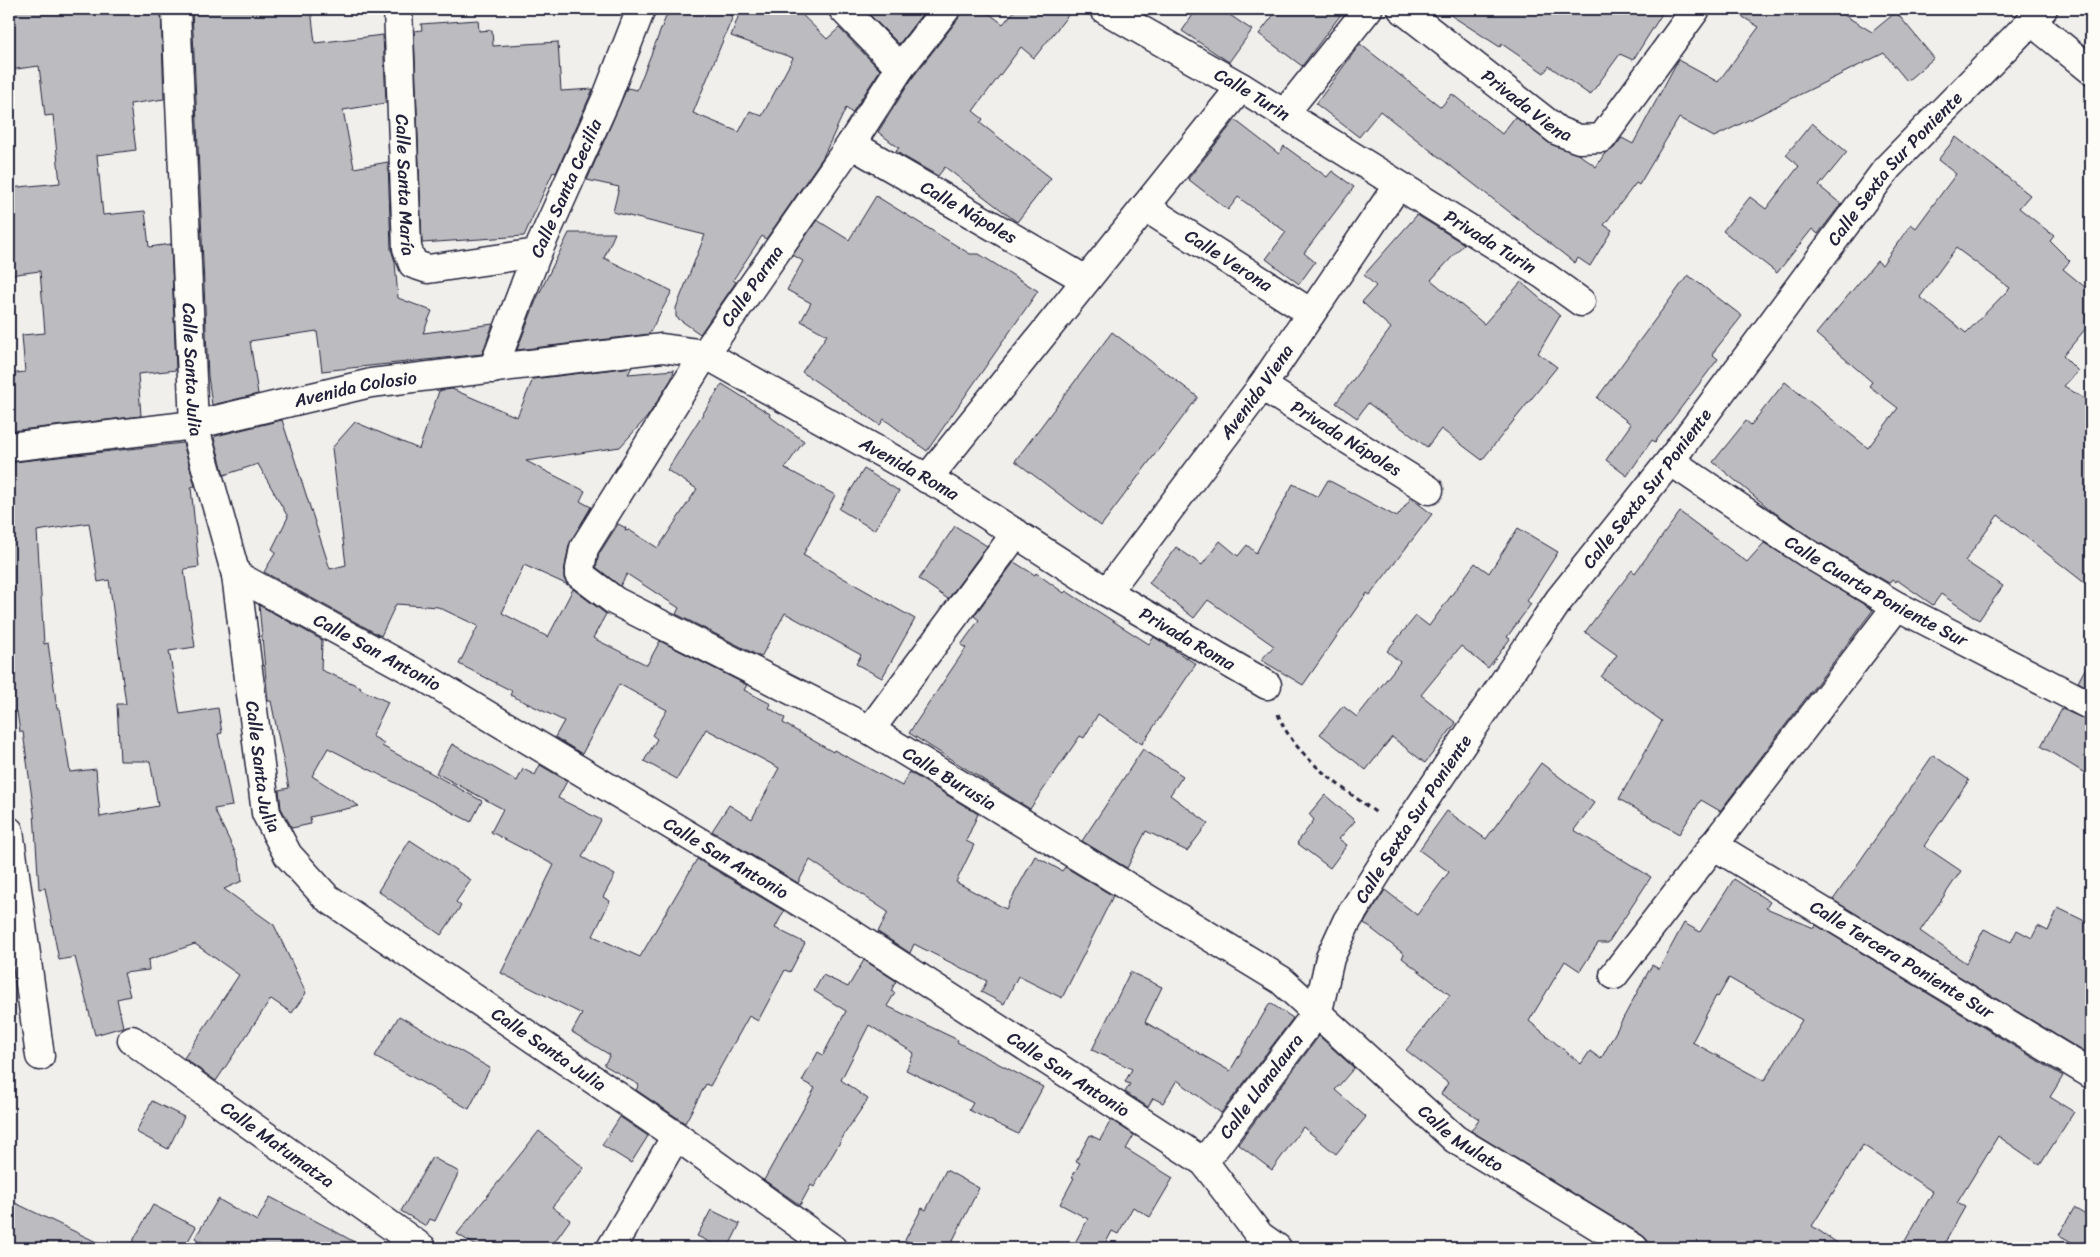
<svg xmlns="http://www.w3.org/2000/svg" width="2100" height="1257" viewBox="0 0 2100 1257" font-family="Sriracha,sans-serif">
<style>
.building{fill:#bcbcc0;stroke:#22223b;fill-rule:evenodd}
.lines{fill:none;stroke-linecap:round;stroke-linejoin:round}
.minor-casing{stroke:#22223b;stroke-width:31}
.path{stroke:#22223b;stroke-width:3;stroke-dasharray:5 4;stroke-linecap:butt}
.minor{stroke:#fdfcf7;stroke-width:28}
.labels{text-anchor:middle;stroke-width:4;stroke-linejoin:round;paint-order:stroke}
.street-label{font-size:18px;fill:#22223b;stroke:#fdfcf7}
</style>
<rect width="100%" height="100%" fill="#f0efec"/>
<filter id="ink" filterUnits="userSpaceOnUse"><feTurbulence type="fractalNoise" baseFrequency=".02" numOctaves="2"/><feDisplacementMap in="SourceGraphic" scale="10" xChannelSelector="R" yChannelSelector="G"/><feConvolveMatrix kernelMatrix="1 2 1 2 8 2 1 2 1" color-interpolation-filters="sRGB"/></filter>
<g filter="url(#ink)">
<!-- building -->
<g class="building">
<polygon points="9,9 161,9 164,99 130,104 136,150 97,155 103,215 145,211 149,247 171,244 176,370 138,374 141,416 11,431 9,374 25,372 22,335 45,333 40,271 9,275 9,188 60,183 53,115 45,116 39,66 9,70"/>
<polygon points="192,9 311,9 315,43 383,35 386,103 343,110 354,168 388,162 391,249 395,262 398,298 432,311 423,333 493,324 482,354 322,371 317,331 250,341 258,394 212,405 208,376"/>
<polygon points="669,9 715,9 733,16 693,113 739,132 750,111 762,116 793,58 731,36 741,9 796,9 827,39 839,28 880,70 852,113 846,108 823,157 766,239 762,236 733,280 736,282 700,334 676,317 676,308 705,235 613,212 619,187 587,180 627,88 637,90"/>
<polygon points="864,9 926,9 899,44"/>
<polygon points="961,9 983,9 1003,24 1016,9 1073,9 1034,58 1021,47 973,111 983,119 980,123 1051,178 1017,222 945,167 938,176 903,156 896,151 899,148 878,132 913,77 958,19"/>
<polygon points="1197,9 1221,9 1252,30 1229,62 1182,31"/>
<polygon points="1278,9 1345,9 1302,66 1259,34"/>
<polygon points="1441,9 1665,9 1633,60 1620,54 1590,95 1549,66 1544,73 1502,44 1500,47"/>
<polygon points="1730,9 1834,9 1872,32 1896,12 1934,58 1907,81 1884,53 1714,137 1679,118 1639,185 1636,183 1604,225 1612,230 1590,266 1578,258 1575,263 1380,111 1359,137 1316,104 1360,44 1441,107 1452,94 1502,134 1515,117 1549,143 1580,155 1596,167 1605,153 1614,148 1622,138 1633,144 1678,60 1718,82 1759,27"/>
<polygon points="478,20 479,31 492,30 493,46 558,42 561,91 593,89 556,173 553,172 524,236 422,243 414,31 422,30 421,24"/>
<polygon points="1235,120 1279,154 1284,146 1327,177 1332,171 1354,187 1304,253 1315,262 1299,284 1266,259 1286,232 1238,197 1228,210 1188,179"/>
<polygon points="1812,123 1847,152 1819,186 1841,204 1818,234 1812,229 1777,273 1723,231 1750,197 1766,209 1799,166 1786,155"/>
<path d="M 1956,137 L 2030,195 L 2019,208 L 2054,236 L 2050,241 L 2070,261 L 2063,269 L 2091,292 L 2091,322 L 2063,356 L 2078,371 L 2064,386 L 2091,403 L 2091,588 L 1998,515 L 1965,561 L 2003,586 L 1979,620 L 1941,594 L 1933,605 L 1897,580 L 1896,582 L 1892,579 L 1889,583 L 1815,540 L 1771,510 L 1713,462 L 1746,421 L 1751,425 L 1785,382 L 1868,448 L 1898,408 L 1869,386 L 1872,382 L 1816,334 L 1877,261 L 1882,265 L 1911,224 L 1916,228 L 1956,174 L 1938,160 ZM 1956,248 L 2010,288 L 1966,333 L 1920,297 Z"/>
<polygon points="876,196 970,254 979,254 1038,291 927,451 884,419 880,425 802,372 827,335 801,321 811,303 787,290 803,261 793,255 817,220 849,240"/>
<polygon points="1417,215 1464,244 1431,280 1484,324 1521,282 1560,316 1538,353 1557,367 1482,460 1441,429 1427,447 1368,403 1357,418 1336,403 1391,328 1362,302 1376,286 1364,275"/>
<polygon points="569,233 615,233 604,258 672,291 649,334 517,350 537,298"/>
<polygon points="1688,275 1742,316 1712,354 1718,359 1655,442 1652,440 1627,476 1606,460 1631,424 1597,398"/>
<polygon points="1112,332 1198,397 1101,526 1015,461"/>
<polygon points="632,367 628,374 674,370 672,378 648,416 620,447 526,461 585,491 580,501 591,507 569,545 564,572 564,579 568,585 524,565 502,613 548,637 573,589 606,614 593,638 647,665 660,641 747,685 744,690 771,704 769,708 785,718 783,723 833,752 834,750 902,786 909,772 978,814 966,841 974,845 956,882 1006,909 1035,856 1062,871 1065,867 1113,896 1062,998 1018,976 1004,1004 981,992 987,981 914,944 910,953 878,932 888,912 810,860 798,883 712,831 729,805 752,819 779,768 706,729 677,779 644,761 657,739 652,735 667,710 619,684 582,754 555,737 564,721 510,695 512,691 459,664 478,626 438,607 396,604 381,636 264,572 276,552 272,549 288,517 258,464 224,475 214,438 216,436 282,420 330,569 346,565 332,448 355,422 419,449 439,391 452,389 517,417 533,379"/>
<polygon points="722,384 770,414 769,416 804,441 785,468 835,495 803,555 915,619 882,678 856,664 861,655 785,613 761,657 676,614 679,608 627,574 620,586 596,567 599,554 618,524 626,528 625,531 629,530 658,548 697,489 667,470"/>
<path d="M 183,443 L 195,486 L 191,487 L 199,567 L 184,569 L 195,647 L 169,651 L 180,714 L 218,708 L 222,733 L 218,734 L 232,806 L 214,809 L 239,860 L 242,881 L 224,889 L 274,925 L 306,993 L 292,1013 L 271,999 L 216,1081 L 184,1058 L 239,975 L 195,944 L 148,960 L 149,970 L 124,973 L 130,996 L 117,999 L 123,1027 L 95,1035 L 75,957 L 59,960 L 45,888 L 39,889 L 34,813 L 23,732 L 20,732 L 17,712 L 11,713 L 9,697 L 9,465 L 14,464 L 14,462 ZM 89,523 L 98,582 L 109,580 L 126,704 L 117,704 L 120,761 L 150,761 L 158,806 L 100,817 L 96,769 L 70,772 L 60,709 L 57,709 L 48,643 L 44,644 L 37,531 Z"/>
<polygon points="864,469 899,491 874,530 839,509"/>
<polygon points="1328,480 1397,517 1411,498 1432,514 1370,595 1367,593 1303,685 1261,660 1274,646 1208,600 1194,618 1149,583 1176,547 1202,565 1220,541 1238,556 1247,545 1256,553 1293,484 1318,497"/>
<polygon points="1680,512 1747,562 1764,543 1873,610 1720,811 1701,800 1679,834 1619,799 1662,721 1601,677 1617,655 1585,632 1632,570 1635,573"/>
<polygon points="955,526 987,546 948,599 919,579"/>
<polygon points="1518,528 1558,552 1527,601 1531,604 1507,637 1510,639 1488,668 1461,646 1421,695 1456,723 1425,763 1392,737 1366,770 1320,734 1343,706 1357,717 1400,662 1387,651 1416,616 1429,626 1475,563 1489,573"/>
<polygon points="1014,562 1035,575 1036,573 1064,593 1066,591 1149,644 1154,637 1196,664 1142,744 1098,714 1084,738 1080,736 1030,809 909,733 966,648 961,645 979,620 974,616"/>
<polygon points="259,605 322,640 321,670 361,687 360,689 388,702 372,736 384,743 382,746 482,801 471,822 328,748 312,776 359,806 310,817 311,824 292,828 281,808 279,790 289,788 271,701 268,701"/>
<polygon points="2091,658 2091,689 2078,682"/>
<polygon points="2062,709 2091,722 2091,777 2041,746"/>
<polygon points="452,744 517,781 523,769 535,775 540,765 567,781 558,798 601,820 582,857 615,875 603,897 610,901 593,936 640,957 697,859 784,911 775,928 805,943 790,972 785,970 758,1021 749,1016 710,1086 706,1084 685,1123 636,1090 639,1085 604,1065 610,1055 572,1032 582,1014 501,973 554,865 491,832 503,809 436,773"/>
<polygon points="1143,749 1183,776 1170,795 1208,823 1187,851 1146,831 1127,868 1082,841"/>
<polygon points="1933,755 1969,780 1924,846 1961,871 1920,931 1966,963 1984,929 2011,942 2017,930 2032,938 2038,926 2048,931 2058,908 2091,924 2091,1056 1833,900"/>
<path d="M 1541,763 L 1594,803 L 1574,830 L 1651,877 L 1608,943 L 1598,943 L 1580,971 L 1565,961 L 1529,1021 L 1581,1064 L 1590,1051 L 1601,1059 L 1652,965 L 1659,969 L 1684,923 L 1700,932 L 1734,879 L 1770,902 L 1766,908 L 1814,928 L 1816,925 L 2063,1076 L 2050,1097 L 2074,1112 L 2040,1165 L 1998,1136 L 1957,1203 L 1965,1207 L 1942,1248 L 1901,1248 L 1933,1192 L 1863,1145 L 1812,1226 L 1845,1248 L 1656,1248 L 1642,1235 L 1471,1131 L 1479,1119 L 1441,1094 L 1448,1083 L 1406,1050 L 1450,995 L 1402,958 L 1404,954 L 1364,923 L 1385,890 L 1417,915 L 1449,872 L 1419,850 L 1447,811 L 1486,839 ZM 1729,978 L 1802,1020 L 1764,1081 L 1692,1042 L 1716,996 L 1718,997 Z"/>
<polygon points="1325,795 1355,821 1339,839 1347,845 1330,868 1297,843 1314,820 1309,814"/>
<polygon points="410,840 471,880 456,902 461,906 441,935 378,891"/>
<polygon points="864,960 896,981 891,991 895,993 887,1006 958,1040 957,1042 1043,1087 1018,1134 969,1110 973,1103 906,1070 914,1053 869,1025 841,1080 868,1099 847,1130 814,1187 811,1185 800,1205 764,1180 815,1088 802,1081 818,1052 823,1055 846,1011 814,991 823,975 848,987"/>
<polygon points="1130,972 1162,987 1145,1022 1230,1071 1270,1003 1293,1018 1221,1113 1177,1080 1163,1103 1153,1098 1148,1107 1125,1092 1130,1084 1125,1082 1132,1069 1092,1050"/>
<polygon points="399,1016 490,1068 469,1109 375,1056"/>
<polygon points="1319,1036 1354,1068 1335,1090 1366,1117 1336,1154 1303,1127 1272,1170 1238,1144"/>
<polygon points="152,1101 184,1117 168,1149 136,1132"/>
<polygon points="620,1117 648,1136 631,1163 602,1145"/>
<polygon points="1111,1120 1134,1135 1126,1149 1173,1178 1150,1217 1133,1207 1118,1234 1112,1231 1103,1248 1072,1248 1088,1219 1060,1204 1074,1178 1072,1177 1080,1163 1076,1161 1090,1135 1100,1140"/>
<polygon points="539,1131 584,1168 552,1207 570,1220 550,1248 480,1248 457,1234"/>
<polygon points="432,1157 459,1172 435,1221 430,1219 426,1226 401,1211"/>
<polygon points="946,1170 979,1188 949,1248 921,1248 905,1240 922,1208 926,1210"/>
<polygon points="270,1197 331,1229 365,1248 212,1248 195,1238 218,1199 257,1221"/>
<polygon points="9,1200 109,1248 27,1248 9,1239"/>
<polygon points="153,1205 196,1227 184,1248 129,1248"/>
<polygon points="2074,1208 2091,1218 2091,1248 2082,1248 2059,1235"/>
<polygon points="711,1210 740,1224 728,1248 722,1248 697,1236"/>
</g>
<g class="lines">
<defs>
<g id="minor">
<path id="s1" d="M 176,9 L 194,425 L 236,575 L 266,813 L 288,855 L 326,897 L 676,1136 L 832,1248"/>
<path id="s2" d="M 398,9 L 407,248 L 413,264 L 428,269 L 537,253"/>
<polyline points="843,9 900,68"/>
<path id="s3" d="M 946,9 L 900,68 L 851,144 L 705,354 L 584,548 L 579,574 L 615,601 L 870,730 L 1281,980 L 1455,1139 L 1634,1248"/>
<path id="s4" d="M 1104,9 L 1241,87 L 1542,274 L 1581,302"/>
<path id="s5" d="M 1402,9 L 1558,131 L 1579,139 L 1602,138 L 1696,9"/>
<polyline points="2032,22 2091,70"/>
<polyline points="1284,114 1368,9"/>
<path id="s6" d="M 851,144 L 1086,280"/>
<path id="s7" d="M 1145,207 L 1311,313"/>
<path id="s8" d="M 493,369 L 537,253 L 606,99 L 641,9"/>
<path id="s9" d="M 1262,386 L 1429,490"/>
<path id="s10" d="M 9,447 L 194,425 L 371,383 L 662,348 L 705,354 L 948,490 L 1107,592 L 1267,685"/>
<path id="s11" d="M 1670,461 L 1807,553 L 1897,606 L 2091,706"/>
<polyline points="927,479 1241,87"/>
<path id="s12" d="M 236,575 L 427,679 L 838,925 L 1204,1162 L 1260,1236 L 1277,1248"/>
<path id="s13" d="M 1107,592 L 1262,386 L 1398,185"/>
<polyline points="870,730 1016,533"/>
<polyline points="9,831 40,1056"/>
<path id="s14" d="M 1713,845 L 2091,1074"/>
<polyline points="1614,975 1897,606"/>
<path id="s15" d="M 132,1040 L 422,1248"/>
<path id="s16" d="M 1204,1162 L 1318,1011 L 1330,958 L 1347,921 L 1403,832 L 1559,600 L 1670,461 L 1888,167 L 2043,9"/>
<polyline points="611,1248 676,1136"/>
</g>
</defs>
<!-- minor casing -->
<use href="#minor" class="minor-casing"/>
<!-- path -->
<path class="path" d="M 1278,714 C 1293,756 1343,788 1378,814"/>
<!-- minor -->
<use href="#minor" class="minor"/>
</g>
</g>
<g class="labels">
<!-- street labels -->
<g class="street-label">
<text dy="6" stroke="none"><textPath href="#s4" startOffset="171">Calle Turin</textPath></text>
<text dy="6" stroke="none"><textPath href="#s5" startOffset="158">Privada Viena</textPath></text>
<text dy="6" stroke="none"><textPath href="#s16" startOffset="1216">Calle Sexta Sur Poniente</textPath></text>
<text dy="6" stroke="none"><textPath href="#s2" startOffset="176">Calle Santa María</textPath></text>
<text dy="6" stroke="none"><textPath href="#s8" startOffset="195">Calle Santa Cecilia</textPath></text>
<text dy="6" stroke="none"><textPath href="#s6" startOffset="136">Calle Nápoles</textPath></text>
<text dy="6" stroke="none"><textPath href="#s4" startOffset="451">Privada Turin</textPath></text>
<text dy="6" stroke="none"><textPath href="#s7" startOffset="99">Calle Verona</textPath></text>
<text transform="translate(752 286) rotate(-55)" y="6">Calle Parma</text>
<text dy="6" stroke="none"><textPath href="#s1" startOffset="361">Calle Santa Julia</textPath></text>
<text dy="6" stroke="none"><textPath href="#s10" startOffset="352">Avenida Colosio</textPath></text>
<text dy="6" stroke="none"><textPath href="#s13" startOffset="250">Avenida Viena</textPath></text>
<text dy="6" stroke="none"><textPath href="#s9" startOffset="99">Privada Nápoles</textPath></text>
<text dy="6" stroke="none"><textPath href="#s10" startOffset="939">Avenida Roma</textPath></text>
<text dy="6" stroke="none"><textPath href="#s16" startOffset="811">Calle Sexta Sur Poniente</textPath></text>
<text dy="6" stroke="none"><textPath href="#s11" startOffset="244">Calle Cuarta Poniente Sur</textPath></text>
<text dy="6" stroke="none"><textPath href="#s10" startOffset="1265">Privada Roma</textPath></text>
<text dy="6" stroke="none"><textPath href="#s12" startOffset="161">Calle San Antonio</textPath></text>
<text dy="6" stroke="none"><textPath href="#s1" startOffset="766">Calle Santa Julia</textPath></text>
<text dy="6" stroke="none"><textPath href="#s3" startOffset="1100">Calle Burusia</textPath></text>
<text dy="6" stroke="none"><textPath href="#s16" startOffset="406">Calle Sexta Sur Poniente</textPath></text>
<text dy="6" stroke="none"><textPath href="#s12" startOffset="566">Calle San Antonio</textPath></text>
<text dy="6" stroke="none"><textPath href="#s14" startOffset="221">Calle Tercera Poniente Sur</textPath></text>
<text dy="6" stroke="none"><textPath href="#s1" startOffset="1186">Calle Santa Julia</textPath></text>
<text dy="6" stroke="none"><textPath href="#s12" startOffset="971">Calle San Antonio</textPath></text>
<text dy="6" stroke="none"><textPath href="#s16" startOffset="95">Calle Llanalaura</textPath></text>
<text dy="6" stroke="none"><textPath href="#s3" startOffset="1728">Calle Mulato</textPath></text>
<text dy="6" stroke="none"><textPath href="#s15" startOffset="179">Calle Matumatza</textPath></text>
</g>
</g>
<!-- margin -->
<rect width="2100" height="1257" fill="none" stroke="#fdfcf7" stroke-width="30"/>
<rect x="15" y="15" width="2070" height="1227" fill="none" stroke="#22223b" stroke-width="2" filter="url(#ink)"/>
</svg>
